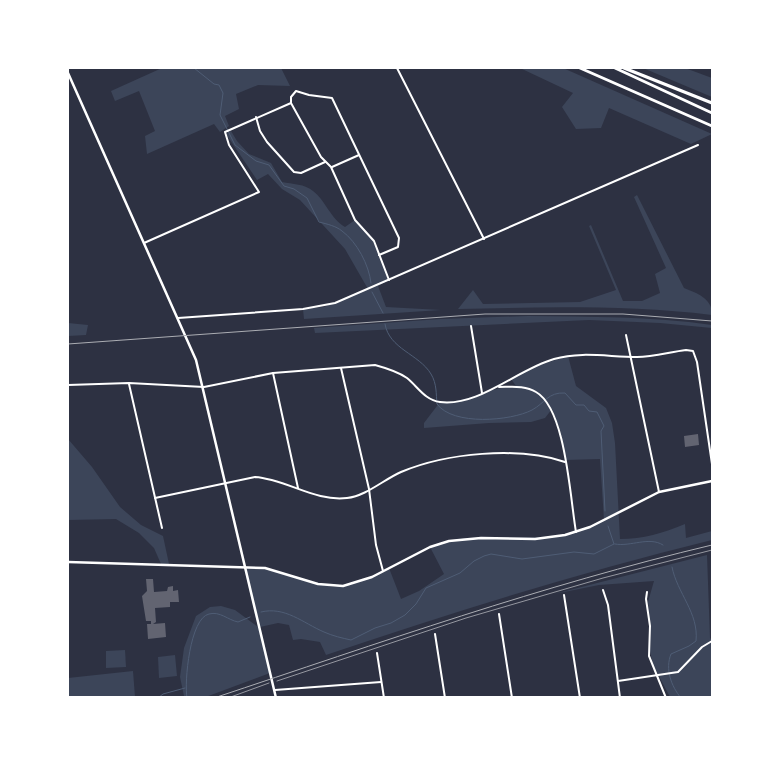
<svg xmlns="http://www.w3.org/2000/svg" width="780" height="765" viewBox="0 0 780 765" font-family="Barlow,sans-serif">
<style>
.green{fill:#3c4559}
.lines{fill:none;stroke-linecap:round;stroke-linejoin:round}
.stream{stroke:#4f5d75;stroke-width:1}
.building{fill:#626471}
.path{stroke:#fff;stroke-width:0.5}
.minor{stroke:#fff;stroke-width:2}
.tertiary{stroke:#fff;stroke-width:2.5}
.secondary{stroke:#fff;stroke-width:2.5}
.motorway{stroke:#fff;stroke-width:3}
.rail{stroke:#abadb3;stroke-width:1}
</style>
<rect width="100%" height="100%" fill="#2d3142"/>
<!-- green -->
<g class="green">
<polygon points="162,68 281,68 290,86 258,85 236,94 239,109 225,116 229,126 220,132 214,124 147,154 145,136 155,131 139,91 115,101 111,91"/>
<polygon points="520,68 563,68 712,134 691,144 609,108 601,128 576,129 562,107 573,93"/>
<polygon points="643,68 685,68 712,78 712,97"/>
<path d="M 231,131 L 237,141 L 249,154 L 271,163 L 282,182 C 292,184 305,184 313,191 C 326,201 330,218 345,227 L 355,220 L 372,238 L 389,280 L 378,286 L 386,307 L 441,310 L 304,319 L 303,309 L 324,307 L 368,289 L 345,249 L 300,200 L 282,189 L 268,174 L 257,180 L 226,134 Z"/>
<path d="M 637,195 L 684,288 C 697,293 713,299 712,315 C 628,305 543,307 458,309 L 473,290 L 483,304 L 580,302 L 616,290 L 589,226 L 591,225 L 623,301 L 642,301 L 660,293 L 655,274 L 666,268 L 634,197 Z"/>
<path d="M 528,316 C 589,317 651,316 712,325 L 712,328 L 660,323 L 589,320 L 315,333 L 314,328 L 440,319 Z"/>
<polygon points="68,323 88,325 86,335 68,336"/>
<path d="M 568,356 L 576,386 L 606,408 L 612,423 L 615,443 L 620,539 C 643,539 663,533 685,524 L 686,538 L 712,531 L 712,540 C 582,572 453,612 326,655 L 320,642 L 301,639 L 293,640 L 289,625 L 278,623 L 260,627 L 270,673 L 203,698 L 182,697 L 184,696 L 180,677 L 184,648 L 196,616 L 210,607 L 221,606 L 235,610 L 258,627 L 244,567 L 273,570 L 318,584 L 334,587 L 359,582 L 389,568 L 401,599 L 419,591 L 444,574 L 430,547 L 464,538 L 553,537 L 576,532 L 604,520 L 600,459 L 565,460 L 560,430 L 552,409 L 545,418 L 531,422 L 489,423 L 424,428 L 424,423 L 440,402 C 467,403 488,387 516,386 L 511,379 L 533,367 Z"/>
<polygon points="68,439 92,467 120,507 141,525 163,536 169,564 161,564 154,548 139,533 116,519 68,520"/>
<polygon points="707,555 710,638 712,640 712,697 670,697 653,665 650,651 651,628 648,602 654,581 599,585 554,594"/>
<polygon points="125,650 126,667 106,668 106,651"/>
<polygon points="175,655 177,676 159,678 158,657"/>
<polygon points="133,671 135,697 68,697 68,678"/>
</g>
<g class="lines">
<!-- stream -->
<g class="stream">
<path d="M 194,68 L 214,84 L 219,85 L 223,93 L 220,115 L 235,145 L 256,161 L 269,165 L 284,186 L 294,189 L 307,198 L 319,222 C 327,224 336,226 342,231 C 357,242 369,265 371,283"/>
<polyline points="372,292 383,313"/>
<path d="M 385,324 C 389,349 419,354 431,374 C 437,384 436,394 437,404 C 453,426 511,421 532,410 C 545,403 548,392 565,393 L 576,405 L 584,405 L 589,411 L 597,412 L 604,426 L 601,431 L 605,511"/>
<polyline points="608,526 614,544"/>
<path d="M 615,544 C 631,547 649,536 663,545"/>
<path d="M 672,567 C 677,593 699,613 696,641 L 689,646 L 671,654 C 665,669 671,686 681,698"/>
<path d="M 261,612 C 285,606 303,623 324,632 C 333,636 342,638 351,640 L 375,628 L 391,623 L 405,615 L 416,604 L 426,588 L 460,573 L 474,561 L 484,556 L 491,554 L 522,559 L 574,552 L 594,554 L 614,544"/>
<polyline points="158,698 163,694 185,688"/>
<path d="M 187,698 C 184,682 190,618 209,614 C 220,611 228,620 238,622 L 250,617"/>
<polyline points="700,698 708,698"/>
</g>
</g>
<!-- building -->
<g class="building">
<polygon points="698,434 699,445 685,447 684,436"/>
<polygon points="146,579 153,579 154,592 167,591 168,587 173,586 173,591 178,590 179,602 170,602 170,607 155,608 156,622 153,624 165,623 166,637 148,639 147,624 151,624 151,621 146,621 142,596 147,591"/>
</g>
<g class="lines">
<!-- path -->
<g class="path">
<polyline points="277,681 466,618 603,578 712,550"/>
<polyline points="228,698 269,683"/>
</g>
<!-- minor -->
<g class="minor">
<polyline points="397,68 484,239"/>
<polyline points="291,102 291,97 296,91 309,95 332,98 399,238 398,247 379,255"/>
<polyline points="291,103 321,157 331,167 355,220 374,241 389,280"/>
<polyline points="256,117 260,131 267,142 294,172 301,173 325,162"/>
<polyline points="332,167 359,155"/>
<polyline points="144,243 259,192 229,145 225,132 291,103"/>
<polyline points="178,318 303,309 335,303 698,145"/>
<polyline points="471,326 482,393"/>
<polyline points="626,335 659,492"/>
<polyline points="341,368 369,489 376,545 383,571"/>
<polyline points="273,373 298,488"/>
<polyline points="129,384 162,528"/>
<path d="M 68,385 L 129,383 L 204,387 L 273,373 L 375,365 C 386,368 397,371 407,378 C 418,387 425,400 440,402 C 479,407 518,369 554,359 C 581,351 609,357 637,357 C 653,357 670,352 686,350 L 693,351 L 697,362 L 712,464"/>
<path d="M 499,387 C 511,387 525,385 536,392 C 566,409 570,498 576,532"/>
<path d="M 155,498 L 255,477 C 286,479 315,502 347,498 C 366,496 383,480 401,472 C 446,453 518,446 565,462"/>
<polyline points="603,590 608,605 620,698"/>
<polyline points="647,592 646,599 650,626 649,656 666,698"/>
<polyline points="564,595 580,698"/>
<polyline points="499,614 512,698"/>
<polyline points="435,634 445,698"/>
<polyline points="377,653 384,698"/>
<polyline points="618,681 678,672 702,647 712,641"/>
<polyline points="275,690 381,682"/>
</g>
<!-- tertiary -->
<polyline class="tertiary" points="68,562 265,568 318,584 343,586 372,577 430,547 449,541 481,538 535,539 565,535 590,527 659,492 712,481"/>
<!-- secondary -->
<polyline class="secondary" points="68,73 196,360 276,698"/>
<!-- motorway -->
<g class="motorway">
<polyline points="580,68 712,126"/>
<polyline points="615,68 712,113"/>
<polyline points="624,68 712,103"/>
</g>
<!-- rail -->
<g class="rail">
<polyline points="68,344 485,314 623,314 712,321"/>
<path d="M 214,698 C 379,643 543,585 712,545"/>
</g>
</g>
<!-- border -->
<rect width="780" height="765" fill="none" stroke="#ffffff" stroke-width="138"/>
</svg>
